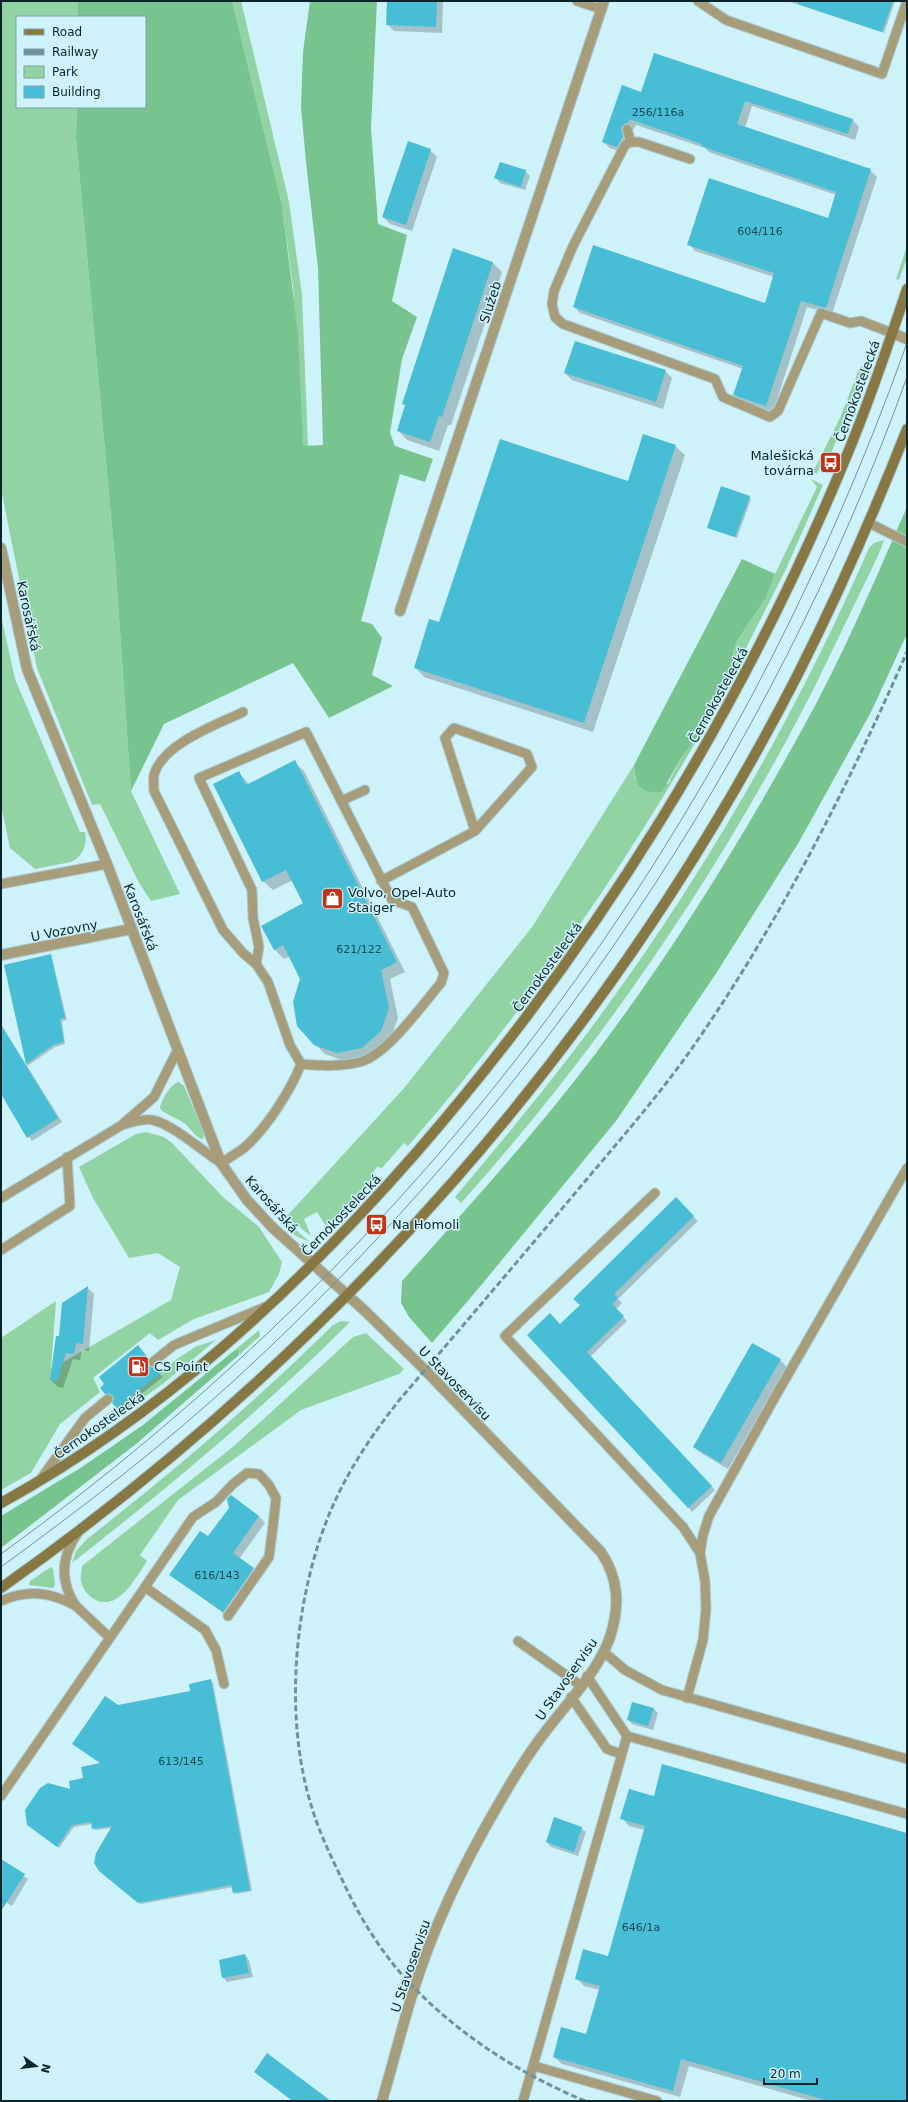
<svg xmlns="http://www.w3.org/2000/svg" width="908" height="2102" viewBox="0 0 908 2102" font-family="'DejaVu Sans',sans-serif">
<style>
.green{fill:#92d3a4}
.forest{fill:#77c48f}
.shadow{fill:#0003}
.building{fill:#47bed5}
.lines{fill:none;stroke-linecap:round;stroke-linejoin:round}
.service-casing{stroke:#aacdd4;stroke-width:11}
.minor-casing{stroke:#aacdd4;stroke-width:12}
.secondary-casing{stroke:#aacdd4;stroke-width:12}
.service{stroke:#a79d7b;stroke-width:9}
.minor{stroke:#a79d7b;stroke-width:10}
.secondary{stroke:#877743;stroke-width:10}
.tram{stroke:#729299;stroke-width:1}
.rail{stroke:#729299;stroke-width:3;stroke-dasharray:6 3;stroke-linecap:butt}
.labels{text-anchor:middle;stroke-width:3;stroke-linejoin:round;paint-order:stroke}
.number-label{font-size:11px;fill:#194a54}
.street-label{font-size:13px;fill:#0a2429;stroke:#cdf2fa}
.poi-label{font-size:13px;fill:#0a2429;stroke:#cdf2fa;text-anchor:start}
</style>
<rect width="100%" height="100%" fill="#cdf2fa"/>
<!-- green -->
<g class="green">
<polygon points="1,1 78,1 78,17 17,17 17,107 77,107 76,137 115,559 131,791 180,894 151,901 139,883 100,804 92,805 37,668 1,489"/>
<polygon points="232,1 241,1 289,202 302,295 308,446 303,446 293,287 282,205"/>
<polygon points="907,246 907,258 899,280 896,279"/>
<polygon points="864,366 865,369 828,461 823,459 817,474 813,472 840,418 860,367"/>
<polygon points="811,479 823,485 785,571 730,680 734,661 733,651 738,639 766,598 775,574 817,487"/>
<path d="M 884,540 C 878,558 869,574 861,591 C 846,622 831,653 816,684 C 721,871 601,1047 461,1203 L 455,1197 C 498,1146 541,1094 582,1040 C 696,889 793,722 869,548 L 874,543 Z"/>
<path d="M 1,616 L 15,679 L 80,832 L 85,832 C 88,844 82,858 71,862 L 35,869 L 10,848 L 1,805 Z"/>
<path d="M 705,726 C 619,876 521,1016 408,1146 L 404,1143 L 381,1169 L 378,1166 L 373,1172 L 376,1175 L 326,1226 L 317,1212 L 304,1219 L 311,1236 L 308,1234 L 287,1216 L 405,1087 L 532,927 L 634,765 L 635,779 L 668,784 L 681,758 Z"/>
<path d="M 179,1082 L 184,1086 L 204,1133 L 203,1139 C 196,1139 190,1127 184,1123 C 178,1118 164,1115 160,1108 C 161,1101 171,1083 179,1082 Z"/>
<polygon points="146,1132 164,1137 172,1143 223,1197 259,1227 282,1262 279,1274 269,1292 194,1319 158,1340 150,1333 93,1378 100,1392 60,1424 31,1473 1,1490 1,1338 56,1301 51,1369 171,1300 180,1267 158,1253 129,1258 93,1198 79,1167 136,1134"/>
<path d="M 283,1219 L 309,1241 C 297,1239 288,1230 280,1223 Z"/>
<path d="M 341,1321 L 350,1322 C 263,1409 169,1487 72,1563 L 76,1551 L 87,1539 C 173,1472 255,1402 333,1325 Z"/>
<polygon points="259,1330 260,1336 239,1355 240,1353 235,1350"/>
<path d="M 366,1333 L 404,1369 L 399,1374 L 301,1410 L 178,1500 L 140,1555 L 147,1561 C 139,1573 129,1591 116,1599 C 101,1608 84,1596 81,1581 C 80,1577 82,1570 82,1566 L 234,1446 L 353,1337 Z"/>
<polygon points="216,1340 164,1383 86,1439 97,1423 177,1359 195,1347"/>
<polygon points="51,1567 53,1569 55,1585 53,1588 29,1585 30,1581"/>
</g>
<!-- forest -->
<g class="forest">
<polygon points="78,1 232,1 282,205 298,334 303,446 323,445 318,268 306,162 301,107 303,52 310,1 377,1 371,128 378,224 407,235 392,301 417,317 402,359 390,433 395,446 433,459 425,482 400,474 361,621 372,624 382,638 372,675 393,686 329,718 293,663 164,724 131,791 115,559 76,137 77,107 145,107 145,17 78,17"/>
<path d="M 907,507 L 907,634 L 871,712 L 799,842 L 717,972 L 616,1121 L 483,1283 L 432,1343 L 409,1317 L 401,1303 L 402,1281 C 467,1208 533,1136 593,1057 C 677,946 751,825 817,702 C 850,639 878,573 907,507 Z"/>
<path d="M 742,559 L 775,574 L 766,598 L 738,639 L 733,651 L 734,661 L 730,680 L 705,726 L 681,758 L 662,792 C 640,794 635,785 634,765 Z"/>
<polygon points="235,1350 239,1351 239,1355 136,1444 1,1548 1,1516 82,1467 143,1425"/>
</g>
<!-- shadow -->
<g class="shadow">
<polygon points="388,1 443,1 442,33 394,31 387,24"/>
<polygon points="787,1 895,1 884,33"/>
<polygon points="655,55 853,120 859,127 855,140 752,106 745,128 870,170 877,177 832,314 807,307 773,412 741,401 734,394 743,369 580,313 574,306 766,304 774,277 695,251 689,244 829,219 836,195 720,156 709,152 705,148 636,125 634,129 627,134 624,153 610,148 603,142 642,93"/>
<polygon points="430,150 437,157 412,231 390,224 383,217"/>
<polygon points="525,171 530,176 525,190 500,183 496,178"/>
<polygon points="453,250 493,263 502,272 451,425 448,425 439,451 407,440 398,430 406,406 403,403"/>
<polygon points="665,371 672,378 663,409 572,380 565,373"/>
<polygon points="675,446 685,455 593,732 424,677 415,667 440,624"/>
<polygon points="749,497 751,499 737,538 709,528"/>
<polygon points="294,762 304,771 405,972 390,979 398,1018 390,1041 372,1057 347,1062 325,1054 315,1044 301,979 290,956 284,959 275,950 263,926 305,904 293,880 273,890 263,881 238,772 249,784"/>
<polygon points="51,955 67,1020 62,1021 65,1044 55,1047 27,1066 62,1122 32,1141 1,1092 1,1024 27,1066 5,965"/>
<polygon points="676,1199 698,1221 618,1299 622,1303 616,1309 627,1321 590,1357 715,1490 692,1512 561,1325 581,1305"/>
<polygon points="87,1287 94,1294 89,1351 82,1350 80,1360 73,1359 63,1388 58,1387 51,1380"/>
<polygon points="141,1350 151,1362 150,1366 163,1377 121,1410 117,1407 115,1398 109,1397 106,1393"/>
<polygon points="780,1360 787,1367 728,1469 701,1453 694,1447"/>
<polygon points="259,1516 265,1523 239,1559 260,1575 230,1618 171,1575 208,1538"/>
<polygon points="211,1681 213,1683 252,1891 236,1894 233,1887 141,1904 102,1873 112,1828 95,1830 92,1824 74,1827 59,1848 31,1827 102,1763 118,1706 191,1692"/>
<polygon points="633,1703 654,1709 658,1713 653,1730 632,1724 628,1719"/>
<polygon points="654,1797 907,1834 907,2101 812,2101 689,2066 680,2097 562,2064 554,2057 587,2035 600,1990 584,1986 576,1978 609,1957 645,1830 629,1826 622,1818"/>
<polygon points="581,1828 586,1832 578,1856 551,1847 547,1842"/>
<polygon points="1,1860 28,1879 12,1906 1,1899"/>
<polygon points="245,1955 249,1960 253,1977 227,1982 223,1977"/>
<polygon points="255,2072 329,2101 292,2101"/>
</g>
<!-- building -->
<g class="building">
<polygon points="387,1 437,1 436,27 386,25"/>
<polygon points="798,1 893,1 882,32 798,4"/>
<polygon points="654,53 853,119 848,134 745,101 737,124 871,169 826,308 801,301 766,406 733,395 743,366 573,307 593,245 765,303 774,273 687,245 709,178 828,218 836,192 712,150 701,146 702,144 629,119 628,123 621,127 623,136 617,147 602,142 622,85 641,92"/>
<polygon points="408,141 431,149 406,225 382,217"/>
<polygon points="500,162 526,170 521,187 494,178"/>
<polygon points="453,248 493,262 442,417 439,416 430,442 397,431 405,405 402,404"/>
<polygon points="575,341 666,370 656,402 564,373"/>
<polygon points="643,434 676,445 584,723 414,668 429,619 439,622 500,439 628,481"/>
<polygon points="721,486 750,496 735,537 707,528"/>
<polygon points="295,760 397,962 381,970 389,1008 381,1031 362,1048 337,1053 314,1045 297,1026 293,1002 300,979 283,945 274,950 261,926 303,903 286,870 262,882 213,784 239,771 246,785"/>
<polygon points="51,954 65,1018 60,1019 64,1042 53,1045 26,1064 4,965"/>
<polygon points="1,1025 58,1118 27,1138 1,1094"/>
<polygon points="676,1197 694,1216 614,1294 618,1298 612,1304 624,1316 587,1352 712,1486 688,1508 527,1335 550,1313 560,1324 580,1305 573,1299"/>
<polygon points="88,1286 83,1344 76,1343 74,1354 66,1353 57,1381 50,1380 56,1336 59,1336 62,1303"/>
<polygon points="752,1343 781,1359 721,1463 693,1447"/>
<polygon points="138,1345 148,1358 147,1363 149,1366 156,1367 161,1373 117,1408 112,1403 114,1398 112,1395 105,1394 100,1388 104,1384 99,1377"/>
<polygon points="231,1495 259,1516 233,1553 254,1568 223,1612 169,1575 200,1531 208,1536 229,1508 227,1499"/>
<polygon points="211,1679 250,1890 233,1893 231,1885 138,1903 99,1871 94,1863 96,1853 112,1826 92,1829 91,1822 72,1825 57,1847 27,1825 25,1810 40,1788 48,1783 70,1789 69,1781 83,1778 81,1767 100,1763 72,1744 105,1696 118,1705 190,1691 189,1684"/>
<polygon points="632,1702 654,1708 648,1726 627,1720"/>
<polygon points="662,1764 907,1833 907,2101 829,2101 681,2059 673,2091 553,2057 561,2027 586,2034 600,1986 575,1979 583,1949 608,1956 645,1826 620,1819 629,1789 654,1796"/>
<polygon points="554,1817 582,1827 574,1852 546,1842"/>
<polygon points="1,1859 25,1874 1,1911"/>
<polygon points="245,1954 249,1973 222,1978 219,1960"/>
<polygon points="267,2053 331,2101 293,2101 254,2072"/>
</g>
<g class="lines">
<defs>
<g id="service">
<polyline points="577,1 601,9"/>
<polyline points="698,1 726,20 882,74 907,1"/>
<polyline points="627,129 631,142"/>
<polyline points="690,159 639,142 631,142 625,145 573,246 554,291 552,304 555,317 563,324 715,379 723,397 770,417 778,411 821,313 850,323 861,321 892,333"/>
<polyline points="869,523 907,542"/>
<polyline points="341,801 365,790"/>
<polyline points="381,881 475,831 532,767 527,754 454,728 445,738 475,831"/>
<polyline points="1,884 107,864"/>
<path d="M 256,964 L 259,947 L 253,918 L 252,890 L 199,778 L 306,732 L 392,900 L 412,907 L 444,973 L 441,983 C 422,1005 387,1055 360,1062 C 340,1067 321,1066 301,1064"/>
<polyline points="124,1123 154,1097 178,1049"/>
<polyline points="655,1193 505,1336 683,1527 700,1553"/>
<path d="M 1,1198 L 122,1125 C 131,1123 143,1118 152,1120 C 171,1123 204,1152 221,1163 C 229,1158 237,1153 244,1148 C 266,1129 291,1090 301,1064 L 290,1045 L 268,982 L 256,964 L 243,953 L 223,930 L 154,791 C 154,786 153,780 154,775 C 162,744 216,725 243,712"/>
<polyline points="1,1250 70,1206 67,1157"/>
<polyline points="153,1362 174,1345 265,1307"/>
<polyline points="40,1480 85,1418 108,1399"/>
<polyline points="145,1587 193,1517 216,1502 233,1484 247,1473 259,1474 269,1485 276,1498 273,1526 269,1557 228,1616"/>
<path d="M 1,1601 C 28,1589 51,1592 76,1606 C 59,1581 61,1556 79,1531"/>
<polyline points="76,1606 109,1637"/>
<polyline points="518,1641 580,1685"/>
<polyline points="604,1652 625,1670 662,1690 907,1759"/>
<polyline points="587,1676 627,1736 907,1814"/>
<polyline points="571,1697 607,1749 621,1754"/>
<polyline points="687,1698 703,1640 706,1609 705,1581 700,1553 703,1535 709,1516 775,1397 907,1168"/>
<polyline points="1,1796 145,1587 205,1630 216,1650 224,1684"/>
<polyline points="534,2066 657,2101"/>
<polyline points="523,2101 627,1736"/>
</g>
<g id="minor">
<polyline points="892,333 907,339"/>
<path d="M 1,548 L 27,669 L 107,864 L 221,1163 L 247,1200 L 273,1228 L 365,1311 L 425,1370 L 601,1552 C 619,1579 620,1606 610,1637 C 597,1675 560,1710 537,1743 C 523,1762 510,1784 498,1805 C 464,1863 434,1925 414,1989 C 402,2026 393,2064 382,2101"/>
<polyline points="400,611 604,1"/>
<polyline points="1,955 131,929"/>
</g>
<g id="secondary">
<path d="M 1,1503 C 161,1415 295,1291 415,1154 C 597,945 744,707 849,450 C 871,397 889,343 907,289"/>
<path d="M 1,1588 C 337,1350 609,1042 797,676 C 838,595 874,513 907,429"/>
</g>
</defs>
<!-- service casing -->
<use href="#service" class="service-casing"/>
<!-- minor casing -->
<use href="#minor" class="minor-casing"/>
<!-- secondary casing -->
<use href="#secondary" class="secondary-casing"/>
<!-- service -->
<use href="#service" class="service"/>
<!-- minor -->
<use href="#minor" class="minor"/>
<!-- secondary -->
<use href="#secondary" class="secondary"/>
<!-- tram -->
<g class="tram">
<path d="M 1,1554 C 426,1247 731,837 907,343"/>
<path d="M 1,1567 C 83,1507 164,1445 239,1376 C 537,1101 770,759 907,377"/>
</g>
<!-- rail -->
<path class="rail" d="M 585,2101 C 516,2072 454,2032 403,1976 C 377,1946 356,1911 340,1875 C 329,1853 319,1831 312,1808 C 283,1717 294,1597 331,1510 C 348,1470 373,1433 401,1398 C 456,1334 511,1269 566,1204 C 610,1151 656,1100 695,1044 C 780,921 847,788 907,652"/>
</g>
<!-- icons -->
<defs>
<symbol id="bus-square" viewBox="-11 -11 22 22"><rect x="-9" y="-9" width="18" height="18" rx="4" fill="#c0351a" stroke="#cdf2fa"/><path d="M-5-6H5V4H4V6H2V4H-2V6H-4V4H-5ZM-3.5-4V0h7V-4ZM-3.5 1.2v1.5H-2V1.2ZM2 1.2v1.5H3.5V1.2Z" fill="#fff"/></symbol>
<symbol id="shop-square" viewBox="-11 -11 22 22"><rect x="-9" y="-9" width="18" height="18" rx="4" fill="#c0351a" stroke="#cdf2fa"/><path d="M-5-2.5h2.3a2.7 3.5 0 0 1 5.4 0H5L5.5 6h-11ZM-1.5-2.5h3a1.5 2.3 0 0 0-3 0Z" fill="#fff"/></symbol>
<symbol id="fuel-square" viewBox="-11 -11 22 22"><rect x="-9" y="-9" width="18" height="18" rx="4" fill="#c0351a" stroke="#cdf2fa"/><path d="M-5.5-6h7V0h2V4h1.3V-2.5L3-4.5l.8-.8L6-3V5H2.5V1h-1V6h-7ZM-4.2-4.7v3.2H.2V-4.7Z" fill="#fff"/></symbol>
</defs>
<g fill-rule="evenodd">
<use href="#bus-square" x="818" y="450" width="25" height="25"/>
<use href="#shop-square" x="320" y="886" width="25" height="25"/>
<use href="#bus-square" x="364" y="1212" width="25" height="25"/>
<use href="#fuel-square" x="126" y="1354" width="25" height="25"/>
</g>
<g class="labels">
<!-- number labels -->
<g class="number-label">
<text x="658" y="116">256/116a</text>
<text x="760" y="235">604/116</text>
<text x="359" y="953">621/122</text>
<text x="217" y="1579">616/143</text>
<text x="181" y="1765">613/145</text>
<text x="641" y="1931">646/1a</text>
</g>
<!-- street labels -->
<g class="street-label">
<text transform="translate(490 302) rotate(-72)" y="5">Služeb</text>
<text transform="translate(857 391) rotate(-70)" y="5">Černokostelecká</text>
<text transform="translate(29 616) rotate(78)" y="5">Karosářská</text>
<text transform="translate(718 695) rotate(-61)" y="5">Černokostelecká</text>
<text transform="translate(141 917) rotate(69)" y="5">Karosářská</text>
<text transform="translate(64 930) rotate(-11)" y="5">U Vozovny</text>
<text transform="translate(547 967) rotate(-54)" y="5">Černokostelecká</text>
<text transform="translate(272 1204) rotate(48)" y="5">Karosářská</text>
<text transform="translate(341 1215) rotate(-46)" y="5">Černokostelecká</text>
<text transform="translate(455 1383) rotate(46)" y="5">U Stavoservisu</text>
<text transform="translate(99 1425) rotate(-35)" y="5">Černokostelecká</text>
<text transform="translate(566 1679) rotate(-55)" y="5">U Stavoservisu</text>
<text transform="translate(410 1966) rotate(-71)" y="5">U Stavoservisu</text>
</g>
<!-- poi labels -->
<g class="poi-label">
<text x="814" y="460" text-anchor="end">Malešická<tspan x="814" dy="15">továrna</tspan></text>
<text x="348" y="897">Volvo, Opel-Auto<tspan x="348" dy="15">Staiger</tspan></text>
<text x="392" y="1229">Na Homoli</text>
<text x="154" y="1371">CS Point</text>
</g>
</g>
<!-- border -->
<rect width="908" height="2102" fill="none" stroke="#0a2429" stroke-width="4"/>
<!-- legend -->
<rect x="16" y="16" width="130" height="92" fill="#cdf2fa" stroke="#7fa0a6"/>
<rect x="24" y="29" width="20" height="6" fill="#877743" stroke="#7fa0a6"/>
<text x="52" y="36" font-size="12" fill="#0a2429">Road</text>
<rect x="24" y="49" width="20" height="6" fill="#729299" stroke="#7fa0a6"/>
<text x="52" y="56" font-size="12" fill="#0a2429">Railway</text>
<rect x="24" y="66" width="20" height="12" fill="#92d3a4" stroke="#7fa0a6"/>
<text x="52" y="76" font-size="12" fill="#0a2429">Park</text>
<rect x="24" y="86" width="20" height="12" fill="#47bed5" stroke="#7fa0a6"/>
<text x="52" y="96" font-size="12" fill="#0a2429">Building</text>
<!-- north arrow -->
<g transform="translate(36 2066) rotate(104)" stroke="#cdf2fa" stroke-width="3" paint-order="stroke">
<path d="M0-3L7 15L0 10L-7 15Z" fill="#0a2429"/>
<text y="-6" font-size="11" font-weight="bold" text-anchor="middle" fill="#0a2429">N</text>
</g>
<!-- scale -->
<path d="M764 2078v6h53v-6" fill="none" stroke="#0a2429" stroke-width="2"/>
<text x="770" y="2078" font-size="12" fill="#0a2429" stroke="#cdf2fa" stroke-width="3" paint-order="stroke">20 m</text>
</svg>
